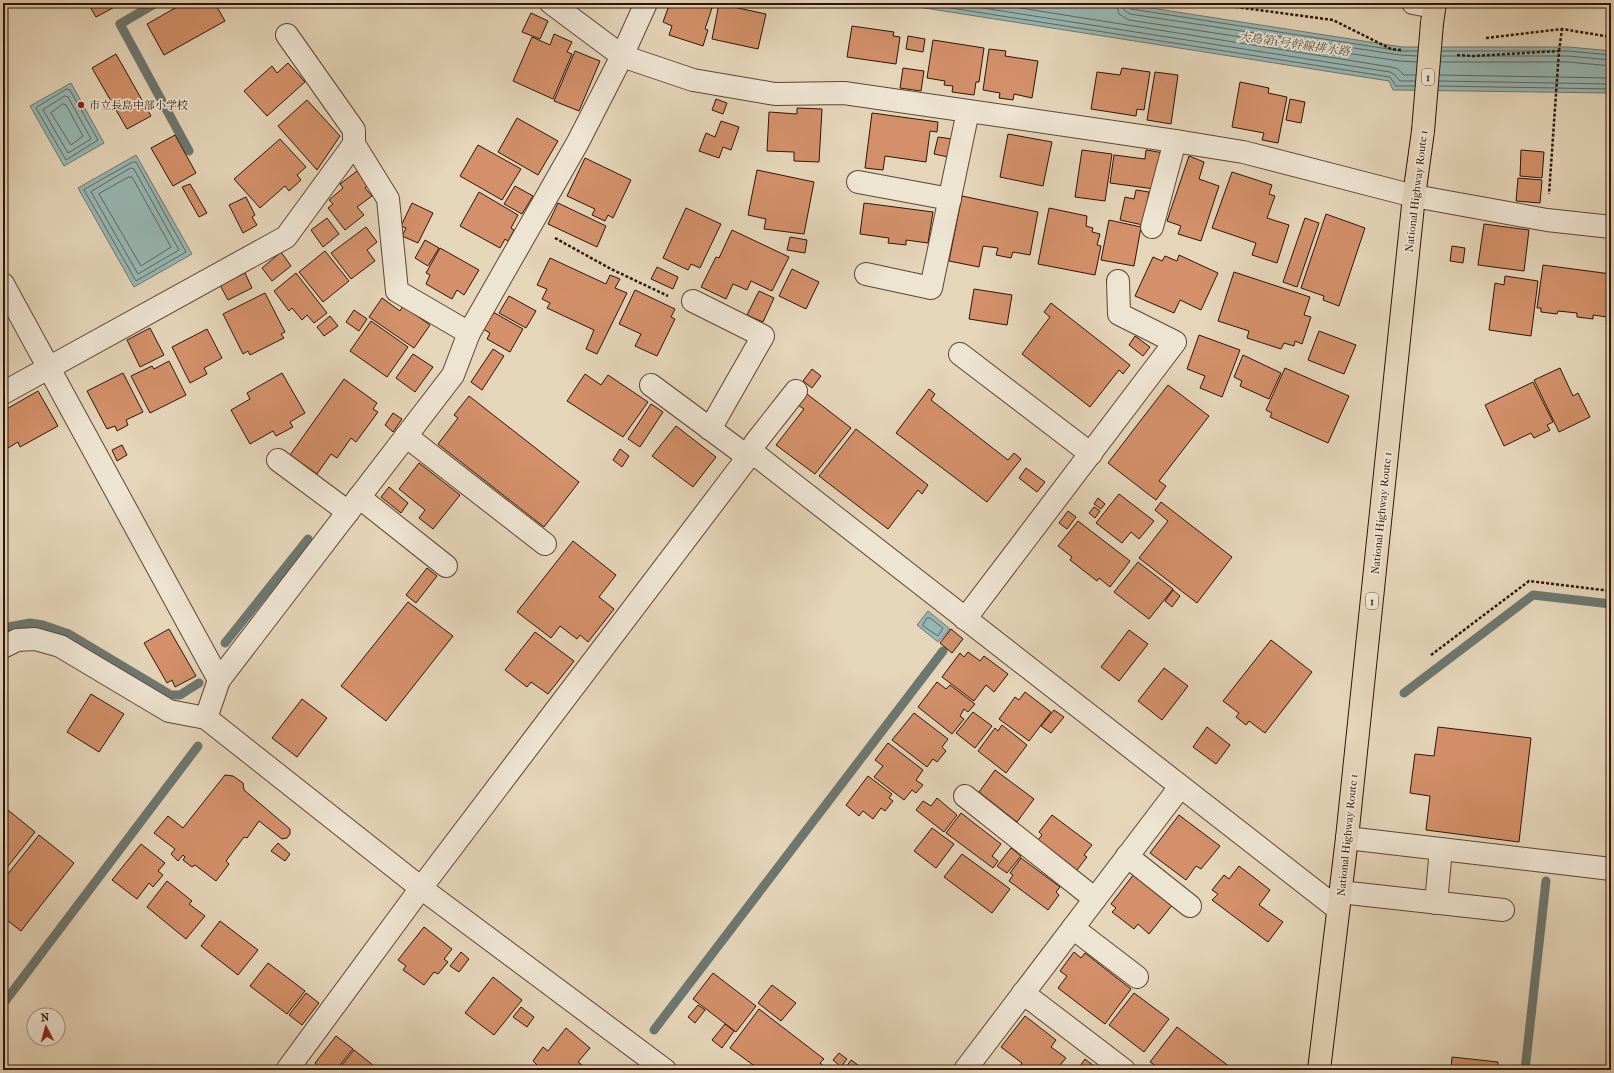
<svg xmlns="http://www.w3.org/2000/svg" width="1614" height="1073" viewBox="0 0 1614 1073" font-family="'IM FELL French Canon','Noto Serif JP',serif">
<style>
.water{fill:#97b8b5;stroke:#6d7770}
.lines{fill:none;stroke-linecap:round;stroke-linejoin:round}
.shore{stroke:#62665e;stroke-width:1}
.stream{stroke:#6d7770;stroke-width:9}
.building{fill:#d3906a;stroke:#2e1508}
.minor-casing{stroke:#5c4534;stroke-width:24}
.highway-casing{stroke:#2e1508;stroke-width:24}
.path{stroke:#2e1508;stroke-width:2.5;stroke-dasharray:3 2;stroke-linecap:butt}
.minor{stroke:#eee4d2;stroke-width:22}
.highway{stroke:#e5d5b9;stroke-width:22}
.highway-bridge-casing{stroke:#2e1508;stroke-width:24;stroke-linecap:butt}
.highway-bridge{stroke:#e5d5b9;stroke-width:22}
.poi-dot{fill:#8f2418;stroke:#eee4d2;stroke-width:1.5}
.labels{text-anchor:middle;stroke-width:3.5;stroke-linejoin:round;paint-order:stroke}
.shield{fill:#eee4d2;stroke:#685345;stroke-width:1}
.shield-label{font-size:10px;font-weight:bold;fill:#2e1508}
.poi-label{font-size:11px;fill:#2e1508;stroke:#eee4d2;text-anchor:start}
.street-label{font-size:11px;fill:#2e1508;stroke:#eee4d2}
.water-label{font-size:12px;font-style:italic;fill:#534e45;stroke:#eee4d2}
</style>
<rect width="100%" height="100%" fill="#e5d5b9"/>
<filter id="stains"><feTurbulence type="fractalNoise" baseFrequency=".005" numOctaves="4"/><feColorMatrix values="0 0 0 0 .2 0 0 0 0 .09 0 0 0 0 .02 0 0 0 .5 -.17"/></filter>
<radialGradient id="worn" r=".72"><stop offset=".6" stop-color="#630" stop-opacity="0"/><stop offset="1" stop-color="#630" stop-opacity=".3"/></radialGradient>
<!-- water -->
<g class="water">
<polygon points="893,3 1119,3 1402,47 1569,47 1611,51 1611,93 1393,90 1389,81"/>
<polygon points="71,83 104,143 64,166 30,106"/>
<polygon points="136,155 192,254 134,287 78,188"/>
<polygon points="928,611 950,629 938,642 917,625"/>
</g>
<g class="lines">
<!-- shore -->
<g class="shore">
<polyline points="919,3 1390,77 1396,86 1415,86"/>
<polyline points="951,3 1390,72 1395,75 1400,81 1415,81"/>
<polyline points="989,3 1391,67 1398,69 1404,75 1416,75"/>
<polyline points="1116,3 1119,14 1129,20 1399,61 1417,62"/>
<polyline points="1122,3 1124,10 1130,14 1400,55 1417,56"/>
<polyline points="1127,3 1128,7 1131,9 1401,51 1418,51"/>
<polyline points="1442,51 1568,51 1611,55"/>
<polyline points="1441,56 1568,56 1611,60"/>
<polyline points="1441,62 1568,62 1611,66"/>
<polyline points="1440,75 1611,78"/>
<polyline points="1439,81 1611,84"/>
<polyline points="1439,86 1611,89"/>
<polygon points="67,89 70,90 98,140 66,160 36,108"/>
<polygon points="65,96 68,97 91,139 68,153 43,110"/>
<polygon points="63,104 66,105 83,136 71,145 51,113"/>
<polygon points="133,162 136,162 186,252 136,281 84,190"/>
<polygon points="131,168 134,169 179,250 138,274 91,192"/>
<polygon points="129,177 132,177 171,247 141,266 99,194"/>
<polygon points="927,618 930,618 943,628 938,636 923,626"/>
</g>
<!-- stream -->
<g class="stream">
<polyline points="156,3 120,24 189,151"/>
<polyline points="3,628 30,623 43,625 69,634 171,695 180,695 199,683"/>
<polyline points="225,643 308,539"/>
<polyline points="1404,693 1533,595 1611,604"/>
<polyline points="3,1004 198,746"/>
<polyline points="654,1030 943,651"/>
<polyline points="1525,1070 1546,881"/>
</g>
</g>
<!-- building -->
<g class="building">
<polygon points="88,3 122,3 96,17"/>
<polygon points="184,3 223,3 217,7 225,21 164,55 147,24"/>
<polygon points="670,3 679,6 680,3 699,3 712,8 705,29 708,30 703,46 669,35 672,26 663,22"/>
<polygon points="719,4 766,14 758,49 712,39"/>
<polygon points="531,13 548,21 540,39 522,32"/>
<polygon points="852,26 894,32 893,36 900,37 896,64 847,57"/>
<polygon points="554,34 572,42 567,52 572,54 553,99 513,81 532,37 550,45"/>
<polygon points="908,36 925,39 923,52 906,49"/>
<polygon points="933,40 984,48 979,82 976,82 974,95 952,92 953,86 944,85 945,81 927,78"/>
<polygon points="989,49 1006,51 1005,56 1038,61 1032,98 1014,94 1013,100 999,98 1000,93 983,90"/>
<polygon points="575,51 600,61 579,111 554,101"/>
<polygon points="116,54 151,116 127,129 92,68"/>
<polygon points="288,63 305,82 267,116 244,91 272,66 277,73"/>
<polygon points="903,68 924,71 921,91 900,88"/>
<polygon points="1122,68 1150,72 1144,110 1137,109 1136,116 1091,109 1097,72 1120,75"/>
<polygon points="1155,72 1178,75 1171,124 1147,120"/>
<polygon points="1240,82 1269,88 1268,93 1287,97 1278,143 1262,140 1264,133 1232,127"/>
<polygon points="716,99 727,103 723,114 712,110"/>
<polygon points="1290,99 1305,102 1301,123 1286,120"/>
<polygon points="307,100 340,136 317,170 278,126"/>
<polygon points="797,108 822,109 819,162 794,161 794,152 767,151 769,112 797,114"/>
<polygon points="872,113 938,122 937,132 930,131 926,162 885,156 883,170 865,168"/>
<polygon points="517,118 558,141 538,175 498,152"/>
<polygon points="721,121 739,127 731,150 723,147 719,158 699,151 706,133 715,137"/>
<polygon points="1008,134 1052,142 1043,186 1000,177"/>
<polygon points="175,135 196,173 173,186 151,148"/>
<polygon points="938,137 952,139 948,157 934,154"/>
<polygon points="280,139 306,167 297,175 301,180 289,191 285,186 260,208 234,179"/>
<polygon points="478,145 521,169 502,200 460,176"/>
<polygon points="1082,150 1112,154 1105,201 1075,197"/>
<polygon points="1146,150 1164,153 1155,189 1110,183 1114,155 1145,159"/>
<polygon points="1521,150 1544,152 1542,178 1520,176"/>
<polygon points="1189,156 1204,162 1199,179 1219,186 1201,241 1178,234 1181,226 1167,221"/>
<polygon points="585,158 631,180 613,218 608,215 605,221 592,215 595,209 567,196"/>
<polygon points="757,170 814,182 804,234 764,229 766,219 748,215"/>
<polygon points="357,171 368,185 365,188 372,196 357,207 364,215 345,230 328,208 333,204 329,200 343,188 340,184"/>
<polygon points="1232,172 1272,185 1269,194 1275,196 1267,218 1289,225 1277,263 1252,255 1256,243 1212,228"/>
<polygon points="1518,178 1542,180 1540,203 1516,201"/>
<polygon points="190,184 207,213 199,217 182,187"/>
<polygon points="515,186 533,196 522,214 504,204"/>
<polygon points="1136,190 1149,192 1143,225 1120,220 1125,197 1134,199"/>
<polygon points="479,192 518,215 511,228 514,230 508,241 505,239 500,248 460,226"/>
<polygon points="962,196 1038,212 1030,255 1013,252 1011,258 996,255 998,248 983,246 979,267 949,261"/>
<polygon points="246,197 255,215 252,217 257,225 243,233 229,205"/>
<polygon points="412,203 433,213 418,243 402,236 406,228 401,226"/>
<polygon points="558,203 606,226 597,247 548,224"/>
<polygon points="864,203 933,212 928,243 906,240 906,245 888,243 889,238 860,234"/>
<polygon points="686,208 721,224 700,268 691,264 688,270 663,258"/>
<polygon points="1049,208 1087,216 1086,226 1093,228 1092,232 1100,234 1097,245 1101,246 1095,275 1038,264"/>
<polygon points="1326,214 1365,228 1339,306 1323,300 1324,296 1301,288"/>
<polygon points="327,218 339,234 323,247 311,230"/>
<polygon points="1305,218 1319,223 1297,287 1283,282"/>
<polygon points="1109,220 1141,227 1134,266 1101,260"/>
<polygon points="1484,224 1529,230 1524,271 1478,265"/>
<polygon points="366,227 377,242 367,250 375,261 351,279 331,253"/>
<polygon points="732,230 789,257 772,291 751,281 747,290 733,284 726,299 701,287 716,257 719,258"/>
<polygon points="790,237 807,240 805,253 787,250"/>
<polygon points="425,240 439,248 428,266 415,258"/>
<polygon points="1452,246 1465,248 1463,263 1450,261"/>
<polygon points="440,248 479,270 464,295 457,290 452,299 426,284 430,275 426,273"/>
<polygon points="325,251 349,281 323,302 299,272"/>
<polygon points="281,252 291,266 272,281 262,268"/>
<polygon points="1179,255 1218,273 1201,310 1180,300 1174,313 1135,296 1153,257 1162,261 1165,256 1177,261"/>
<polygon points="550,258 606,284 610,275 620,279 615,288 627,293 597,354 586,349 594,330 547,308 550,303 542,299 547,289 537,285"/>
<polygon points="1543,265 1611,274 1611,322 1606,321 1607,317 1593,315 1593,319 1577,317 1577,313 1558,311 1557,314 1541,312 1541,308 1537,308"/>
<polygon points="657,267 678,277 673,289 651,279"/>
<polygon points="792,269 819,282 806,309 779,296"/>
<polygon points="1234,272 1310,297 1304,315 1311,317 1302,344 1295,341 1294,346 1284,343 1281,349 1247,338 1249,331 1218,321"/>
<polygon points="245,273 252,288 228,300 220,285"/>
<polygon points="296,273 327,313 314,323 307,315 302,320 292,308 289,311 274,291"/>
<polygon points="1505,276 1538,281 1531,336 1489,330 1495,283 1504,285"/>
<polygon points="974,289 1012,295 1007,325 969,319"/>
<polygon points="635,290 675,309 671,317 675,319 657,356 635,346 641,334 619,324"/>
<polygon points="759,291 774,298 763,322 747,315"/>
<polygon points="265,293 285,332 281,334 284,338 250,355 248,351 243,354 223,314"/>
<polygon points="509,296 536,311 526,328 499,313"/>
<polygon points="382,298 400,311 403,306 430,325 414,348 369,317"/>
<polygon points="1051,303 1130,365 1123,374 1119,370 1090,407 1022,354 1050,317 1044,312"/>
<polygon points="354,310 367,319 359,331 346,322"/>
<polygon points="493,312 523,329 510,352 487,339 490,333 483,329"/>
<polygon points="330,316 338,326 324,336 317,327"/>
<polygon points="371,321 408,347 387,377 350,351"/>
<polygon points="150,328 164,355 140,367 127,340"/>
<polygon points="207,329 222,358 204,368 207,374 190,383 172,347"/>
<polygon points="1319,331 1356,345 1344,374 1308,360"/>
<polygon points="1199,335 1240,350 1222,397 1200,388 1205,376 1187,369"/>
<polygon points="1135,336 1150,347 1143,356 1129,345"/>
<polygon points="493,349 504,356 482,390 471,382"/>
<polygon points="413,354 433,367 415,392 396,378"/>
<polygon points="1243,355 1281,373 1269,399 1240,386 1242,381 1234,377"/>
<polygon points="169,361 186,395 150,413 131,376 152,366 154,369"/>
<polygon points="1285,368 1349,396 1328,443 1270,417 1272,413 1266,410"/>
<polygon points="1560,368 1573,396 1578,393 1590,417 1559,432 1534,380"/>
<polygon points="812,369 821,376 812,388 803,381"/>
<polygon points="123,373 143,412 126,420 128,425 117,431 115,426 107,429 87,391"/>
<polygon points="282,373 305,413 290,422 293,427 276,436 273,431 250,444 231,410 250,399 247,393"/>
<polygon points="585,374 601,385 608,375 648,402 623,437 567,401"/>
<polygon points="344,379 377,403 373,409 378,412 356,442 351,438 337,458 331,454 317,474 290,455"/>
<polygon points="1533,382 1553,422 1547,425 1550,430 1534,438 1531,433 1504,446 1485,405"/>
<polygon points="1168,385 1209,416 1159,481 1166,486 1156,500 1108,463"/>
<polygon points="929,389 935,394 931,400 1008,460 1014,453 1021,459 987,502 896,433"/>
<polygon points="38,391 58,426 20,447 18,442 3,451 3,411"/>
<polygon points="807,394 851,428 815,474 776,445 804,409 798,405"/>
<polygon points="469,396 579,482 544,527 438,444 458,418 454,415"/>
<polygon points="651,404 663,412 640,447 628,439"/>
<polygon points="393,413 402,419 393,432 385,425"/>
<polygon points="676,426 716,457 693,487 652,456"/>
<polygon points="856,429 928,485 922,494 918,490 888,529 819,476"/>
<polygon points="122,445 127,455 117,461 112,450"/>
<polygon points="620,449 629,456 622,467 613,460"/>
<polygon points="419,463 460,495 433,529 419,518 425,510 399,489"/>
<polygon points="1026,468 1045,482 1037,492 1019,478"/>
<polygon points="389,487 408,503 401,513 381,497"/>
<polygon points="1119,494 1154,521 1139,539 1131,532 1122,543 1096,523"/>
<polygon points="1098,498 1105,504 1101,509 1094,504"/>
<polygon points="1161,502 1232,557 1197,603 1139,558 1168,521 1155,510"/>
<polygon points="1094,507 1100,511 1095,518 1089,513"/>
<polygon points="1068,511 1076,517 1067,529 1059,523"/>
<polygon points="1078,521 1130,561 1110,587 1099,578 1097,581 1070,560 1072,557 1058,546"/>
<polygon points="573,541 616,575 599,597 614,609 588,642 580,635 577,639 560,626 551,638 517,612"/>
<polygon points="1138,562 1173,589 1149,619 1114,592"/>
<polygon points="427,568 437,576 416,603 406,595"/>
<polygon points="1173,590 1180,596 1172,607 1165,601"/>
<polygon points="408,602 453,636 386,721 341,686"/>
<polygon points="169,629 196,676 175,687 172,680 167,683 144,643"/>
<polygon points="951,629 963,639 952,653 940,643"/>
<polygon points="1129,630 1148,644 1119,681 1101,667"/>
<polygon points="535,632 574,661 548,694 531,682 527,687 505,670"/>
<polygon points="1271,640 1312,672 1265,733 1249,721 1246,725 1236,717 1239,713 1223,701"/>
<polygon points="968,652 980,661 984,656 1008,674 994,692 986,685 974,701 942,677 960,653 964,657"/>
<polygon points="1164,668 1188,686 1162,720 1138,701"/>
<polygon points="937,682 946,689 950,685 975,704 968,712 964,709 960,716 964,719 952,734 918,707"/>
<polygon points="1025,692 1051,712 1029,741 999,719 1015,697 1019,700"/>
<polygon points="91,694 124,714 99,752 67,732"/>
<polygon points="302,699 327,718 297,757 272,738"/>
<polygon points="1054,710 1064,717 1051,733 1041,726"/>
<polygon points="973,712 992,726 975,748 956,733"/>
<polygon points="914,713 948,739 942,747 946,751 937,762 933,759 927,767 892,740"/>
<polygon points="1002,725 1027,745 1006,773 978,751 995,728 998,731"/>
<polygon points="1207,727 1230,745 1216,764 1193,747"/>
<polygon points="1438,727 1531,738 1519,842 1426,830 1430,796 1410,793 1415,754 1434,756"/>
<polygon points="888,743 923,770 916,780 923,785 916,793 912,790 904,800 874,777 883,766 875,760"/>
<polygon points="995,770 1034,799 1017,822 979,792"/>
<polygon points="225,775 233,776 243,783 244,790 290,829 290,834 287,838 282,839 259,821 247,838 244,837 226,861 229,864 216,881 195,865 192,867 183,860 185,857 183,855 178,861 171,854 175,849 154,833 168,816 183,828"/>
<polygon points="868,776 892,794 889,798 893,801 885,811 881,808 873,819 863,811 859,816 846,805"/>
<polygon points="937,798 957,815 944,832 916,810 923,801 931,806"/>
<polygon points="3,806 35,832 5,870 3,868"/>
<polygon points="961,813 1001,844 992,856 998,861 993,868 946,833"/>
<polygon points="1052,815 1092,845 1084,855 1087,857 1077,870 1038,840 1042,835 1039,832"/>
<polygon points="1179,815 1220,846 1201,869 1196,866 1186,880 1150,853"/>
<polygon points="932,828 954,844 936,868 914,851"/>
<polygon points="39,835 74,863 21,931 3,917 3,880"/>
<polygon points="278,843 290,854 285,861 271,851"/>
<polygon points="141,844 165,863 158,871 163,875 153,887 149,883 137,899 112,880"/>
<polygon points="1011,848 1021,856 1007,873 997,866"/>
<polygon points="962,854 1010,889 992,913 944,877"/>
<polygon points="1021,858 1060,887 1056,892 1059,895 1048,910 1009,881 1013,875 1010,873"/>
<polygon points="1239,866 1270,890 1259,905 1283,922 1268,942 1212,900 1218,894 1212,890 1224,875 1229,879"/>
<polygon points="1134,874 1173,904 1149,934 1138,924 1134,929 1112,912 1116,908 1111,904"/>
<polygon points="167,881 192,901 189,904 205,916 186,939 147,907"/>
<polygon points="220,921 258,950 238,975 201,946"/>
<polygon points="424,927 452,949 444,959 448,962 438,974 434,972 424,985 403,970 406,966 398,960"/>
<polygon points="461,952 469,959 459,972 450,966"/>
<polygon points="1074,952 1081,958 1085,953 1131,989 1105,1024 1058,988 1067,976 1060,971"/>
<polygon points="268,963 305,991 287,1014 250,986"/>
<polygon points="713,973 756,1006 736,1032 693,999"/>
<polygon points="493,977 522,1000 494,1035 465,1013"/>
<polygon points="772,985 796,1003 781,1021 758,1003"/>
<polygon points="306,993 319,1003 302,1025 289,1015"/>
<polygon points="1134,993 1169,1019 1144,1052 1109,1025"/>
<polygon points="698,1005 705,1010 695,1023 688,1017"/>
<polygon points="521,1007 534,1017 527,1027 513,1017"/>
<polygon points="759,1009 824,1059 820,1063 829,1070 760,1070 730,1048"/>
<polygon points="1025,1016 1056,1040 1051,1047 1066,1058 1056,1070 1020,1070 1018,1068 1022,1063 1001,1047"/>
<polygon points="725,1024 734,1031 722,1048 712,1040"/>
<polygon points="1177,1027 1234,1070 1162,1070 1150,1062"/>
<polygon points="566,1028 590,1048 578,1062 582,1065 578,1070 533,1070 537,1065 533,1061 543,1047 548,1051"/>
<polygon points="336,1036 353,1049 336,1070 323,1070 315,1063"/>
<polygon points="354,1050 379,1070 338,1070"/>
<polygon points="839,1053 847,1059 841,1067 833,1060"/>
<polygon points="1452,1057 1498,1062 1498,1070 1451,1070"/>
<polygon points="1085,1059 1099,1070 1077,1070"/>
<polygon points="851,1060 865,1070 844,1070"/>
</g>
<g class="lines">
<defs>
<g id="minor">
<polyline points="551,3 622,56 693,80 775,94 844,93 1175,141 1243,152 1414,196 1547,220 1611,227"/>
<polyline points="1413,3 1434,7"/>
<polyline points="287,35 354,130 354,144 388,199 397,291 469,333"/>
<polyline points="858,182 950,199"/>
<polyline points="1152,227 1175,141"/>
<polyline points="866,274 931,288 968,111"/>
<polyline points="3,284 219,680"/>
<polyline points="693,301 763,336 710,429"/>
<polyline points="960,354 1091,454"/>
<polyline points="651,385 748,457"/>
<polyline points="3,393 286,237 354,144"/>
<polyline points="406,436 545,544"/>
<polyline points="752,452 1338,909"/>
<polyline points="278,460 348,512"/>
<polyline points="359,497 446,566"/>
<polyline points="965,619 1175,342 1119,314 1118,281"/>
<polyline points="3,647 17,640 35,639 60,646 169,711 206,718 421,888 665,1070"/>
<polyline points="206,718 219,680 453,375 469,333 578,142 622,56 646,3"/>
<polyline points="965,796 1095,899"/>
<polyline points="1347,838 1611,869"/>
<polyline points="1127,856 1190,906"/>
<polyline points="1340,892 1503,910"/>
<polyline points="1436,903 1441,849"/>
<polyline points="1073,928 1137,977"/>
<polyline points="1023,993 1124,1070"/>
<polyline points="287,1070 421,888 748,457 755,443 796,391"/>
<polyline points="965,1070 1180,787"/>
</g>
<g id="highway">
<polyline points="1432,23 1435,3"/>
<polyline points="1319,1070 1347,838 1414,196 1423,131"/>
</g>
</defs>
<!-- minor casing -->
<use href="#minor" class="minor-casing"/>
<!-- highway casing -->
<use href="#highway" class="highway-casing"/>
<!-- path -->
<g class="path">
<polyline points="1206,3 1333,20 1391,49 1402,50"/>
<polyline points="1486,38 1562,29 1611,37"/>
<polyline points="1559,51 1562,29"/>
<polyline points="1457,55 1473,56 1559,51 1549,194"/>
<polyline points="555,238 611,269 668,296"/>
<polyline points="1431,655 1529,581 1611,591"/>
</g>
<!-- minor -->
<use href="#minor" class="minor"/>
<!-- highway -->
<use href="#highway" class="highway"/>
<defs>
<polyline id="highway-bridge" points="1423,131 1432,23"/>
</defs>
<!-- highway-bridge casing -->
<use href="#highway-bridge" class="highway-bridge-casing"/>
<!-- highway-bridge -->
<use href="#highway-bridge" class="highway-bridge"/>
</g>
<!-- markers -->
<circle class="poi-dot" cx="81" cy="105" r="4"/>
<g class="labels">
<!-- shield labels -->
<g class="shield">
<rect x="1422" y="69" width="12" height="16" rx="3"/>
<rect x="1366" y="593" width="12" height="16" rx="3"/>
</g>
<g class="shield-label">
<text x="1428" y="81">1</text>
<text x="1372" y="605">1</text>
</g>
<!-- poi labels -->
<g class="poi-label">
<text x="89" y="109">市立長島中部小学校</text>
</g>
<!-- street labels -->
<g class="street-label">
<text transform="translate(1416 191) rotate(-83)" y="4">National Highway Route 1</text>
<text transform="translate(1381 513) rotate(-84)" y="4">National Highway Route 1</text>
<text transform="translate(1347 835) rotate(-84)" y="4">National Highway Route 1</text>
</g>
<!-- water labels -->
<g class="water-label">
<text transform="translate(1294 44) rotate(8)" y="4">大島第1号幹線排水路</text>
</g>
</g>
<!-- margin -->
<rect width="1614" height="1073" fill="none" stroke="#e5d5b9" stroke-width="16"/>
<rect x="4" y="4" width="1606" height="1065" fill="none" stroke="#2e1508" stroke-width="2"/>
<rect x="8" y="8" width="1598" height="1057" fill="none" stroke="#2e1508"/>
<!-- north arrow -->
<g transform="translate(46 1027) rotate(354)"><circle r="19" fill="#eee4d2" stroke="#a19181"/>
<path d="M0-3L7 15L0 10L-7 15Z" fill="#8f2418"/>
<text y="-6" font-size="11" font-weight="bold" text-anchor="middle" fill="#2e1508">N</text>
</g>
<rect width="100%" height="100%" filter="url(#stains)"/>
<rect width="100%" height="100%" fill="url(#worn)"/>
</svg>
